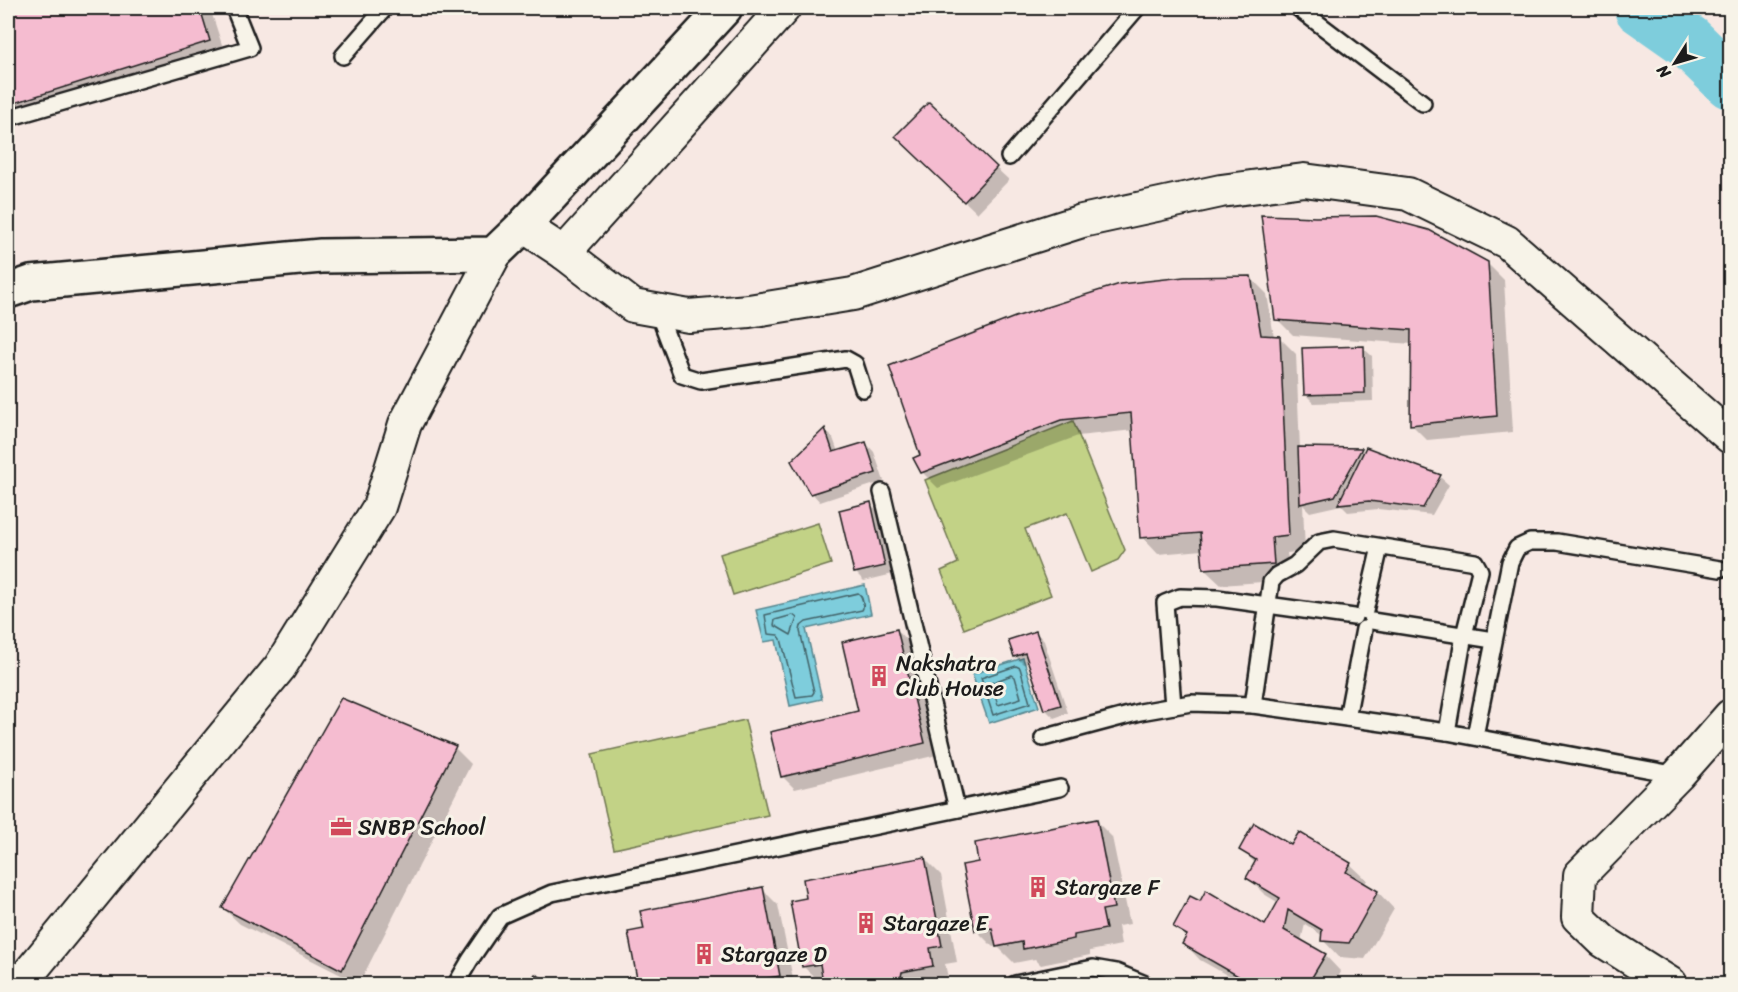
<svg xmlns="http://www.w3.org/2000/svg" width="1738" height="992" viewBox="0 0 1738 992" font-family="Sriracha,sans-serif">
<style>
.green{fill:#c2d286;stroke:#6f7751;stroke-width:1.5}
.water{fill:#7ecddc;stroke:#57868f;stroke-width:1.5}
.shadow{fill:#0003}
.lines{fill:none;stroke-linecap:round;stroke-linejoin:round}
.shore{stroke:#436369;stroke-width:1.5}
.river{stroke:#7ecddc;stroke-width:54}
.building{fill:#f5bcd0;stroke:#1c1c1c;stroke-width:1.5}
.service-casing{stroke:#1c1c1c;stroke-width:20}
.minor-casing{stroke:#1c1c1c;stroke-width:36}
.tertiary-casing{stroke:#1c1c1c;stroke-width:38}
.service{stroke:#f7f3e8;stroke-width:15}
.minor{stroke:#f7f3e8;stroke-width:32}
.tertiary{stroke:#f7f3e8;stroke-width:33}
.labels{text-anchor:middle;stroke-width:6;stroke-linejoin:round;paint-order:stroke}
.poi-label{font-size:22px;fill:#1c1c1c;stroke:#f7f3e8;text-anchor:start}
</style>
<rect width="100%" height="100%" fill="#f7e8e3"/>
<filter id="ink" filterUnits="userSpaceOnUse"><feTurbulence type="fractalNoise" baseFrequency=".0167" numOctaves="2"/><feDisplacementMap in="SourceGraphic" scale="12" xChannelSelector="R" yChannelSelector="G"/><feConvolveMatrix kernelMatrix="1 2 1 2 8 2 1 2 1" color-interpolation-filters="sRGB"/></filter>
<g filter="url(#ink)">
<!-- green -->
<g class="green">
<polygon points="1073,421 1125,550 1118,560 1091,572 1067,513 1025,529 1051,595 964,629 941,571 958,563 925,480"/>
<polygon points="818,523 831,564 733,595 720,554"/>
<polygon points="745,720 768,815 614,849 592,754"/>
</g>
<!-- water -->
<g class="water">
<polygon points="865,585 871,614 806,629 822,699 790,706 776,640 764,642 756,610"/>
<polygon points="1023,658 1039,707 989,723 972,674"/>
</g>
<!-- shadow -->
<g class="shadow">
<polygon points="8,8 210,8 226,57 8,126"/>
<polygon points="910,149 996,168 1009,180 977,213"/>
<polygon points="1487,263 1504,280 1513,432 1427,440 1411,424 1412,344 1293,335 1277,319"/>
<polygon points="1250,277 1267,294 1274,337 1279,337 1296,354 1300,449 1361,449 1365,453 1367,449 1440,477 1449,485 1432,515 1378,509 1348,512 1341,505 1310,512 1303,505 1305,551 1287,553 1290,580 1221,585 1204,569 1203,550 1158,554 1142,537 1134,430 1078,436 938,488 922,472"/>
<polygon points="1363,348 1372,356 1373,401 1314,403 1306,395"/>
<polygon points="825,430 833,438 838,452 866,443 874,452 884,481 820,502 812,493"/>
<polygon points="870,504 879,512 893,574 864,581 855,572"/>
<polygon points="897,630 909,643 937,755 795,789 782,776 860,712"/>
<polygon points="1036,632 1044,641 1068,713 1054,718 1045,709 1030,663 1023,664 1015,656"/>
<polygon points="455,748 471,764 359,984 240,924 223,908"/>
<polygon points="1096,821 1112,837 1130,924 1118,926 1121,945 1090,951 1090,955 1041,965 1035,959 1014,963 997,946 993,947 976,930 980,863"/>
<polygon points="1292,847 1350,864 1367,880 1364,885 1378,892 1394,909 1365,959 1339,957 1323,940 1323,936 1305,924 1301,941 1325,955 1341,972 1334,984 1243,984 1200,960 1184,943 1187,938 1175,926 1265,927 1279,903 1264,894 1248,878 1256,864 1241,849"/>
<polygon points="925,859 941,875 957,962 945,964 949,982 937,984 820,983 804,967 808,899"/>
<polygon points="762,889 778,905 794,984 640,984 630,933 646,930"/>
</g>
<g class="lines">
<!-- shore -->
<g class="shore">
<path d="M 858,593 C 862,595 865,606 862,610 L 806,622 L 801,626 L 800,631 L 814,692 L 812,695 L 796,697 L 781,639 L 778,635 L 768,634 L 765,615 Z"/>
<polygon points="793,615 797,618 791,635 774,625 775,620"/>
<polygon points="1016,666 1020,668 1030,703 993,715 981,678"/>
<polygon points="1012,675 1015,677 1021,698 998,705 991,683"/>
</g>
<!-- river -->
<polyline class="river" points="1641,8 1688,41 1730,82"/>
</g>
<!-- building -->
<g class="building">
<polygon points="8,8 200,8 210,41 8,105"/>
<polygon points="929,102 997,167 964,202 895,136"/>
<polygon points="1261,215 1316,217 1376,216 1429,230 1488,262 1497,416 1410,425 1411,330 1275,320"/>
<polygon points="1251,276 1261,335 1280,336 1289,535 1272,537 1274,564 1203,569 1200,533 1140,538 1131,413 1061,420 921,473 913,458 920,455 889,366 1015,317 1120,284 1184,277"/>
<polygon points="1364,346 1365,393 1304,395 1302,348"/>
<polygon points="825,428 833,452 866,442 876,473 810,494 791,461"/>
<polygon points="1298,447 1362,448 1335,496 1300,504"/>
<polygon points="1366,447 1441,475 1423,508 1369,501 1338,504"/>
<polygon points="871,502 885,566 854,573 839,510"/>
<polygon points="897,629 925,743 781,777 770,732 858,711 842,642"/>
<polygon points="1036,631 1061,705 1044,710 1025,653 1014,657 1008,640"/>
<polygon points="341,698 456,746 342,970 222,908"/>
<polygon points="1097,819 1114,908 1102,910 1106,929 1074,935 1074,939 1023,949 1022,942 996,947 992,928 975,931 962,865 978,862 975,843"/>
<polygon points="1254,823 1291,845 1299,832 1351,863 1346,872 1378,891 1349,943 1321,941 1322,930 1288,910 1284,930 1326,954 1308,984 1252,984 1182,944 1187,935 1173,927 1190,896 1200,901 1206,890 1265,925 1280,898 1246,878 1256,860 1239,850"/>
<polygon points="925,857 942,946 930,948 933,966 902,972 901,977 857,984 850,984 849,979 823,983 820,964 802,967 790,901 806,898 803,879"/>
<polygon points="763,887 780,976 768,978 769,984 638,984 628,932 644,929 640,911"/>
<polygon points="535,974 553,984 529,984"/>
</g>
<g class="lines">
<defs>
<g id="service">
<polyline points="1298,8 1423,103"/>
<polyline points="343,56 385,8"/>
<polyline points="8,118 250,48 234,8"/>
<polyline points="1009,157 1137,8"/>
<polyline points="657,310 682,375 701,381 846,359 855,364 863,389"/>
<polyline points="882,492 957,809"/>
<polyline points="1365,611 1380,547"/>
<polyline points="1372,621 1493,640"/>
<polyline points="1253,705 1271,582 1277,575 1295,565 1319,542 1334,539 1475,562 1480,571 1464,635 1447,732"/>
<polyline points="1173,706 1165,603 1180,597 1217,598 1354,617"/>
<polyline points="1347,718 1364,629"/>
<polyline points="1475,736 1510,562 1517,548 1530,542 1557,542 1720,569"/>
<polyline points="1043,738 1140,712 1191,703 1253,705 1447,732 1678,775"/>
<polyline points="456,984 470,960 500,916 552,893 1060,788"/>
<polyline points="1015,984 1093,968 1116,972 1145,984"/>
</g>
<g id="minor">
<polyline points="523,226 564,253 633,306 689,316 749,311 853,294 1082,221 1221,191 1304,180 1408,194 1507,242 1730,437"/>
<polyline points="564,253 784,8"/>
<polyline points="20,984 280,667 379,507 405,424 496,252"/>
<polyline points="1671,984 1603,941 1578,917 1580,875 1678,775 1730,716"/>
</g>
<polyline id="tertiary" points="8,291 31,283 321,256 491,254 496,252 523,226 725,8"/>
</defs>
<!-- service casing -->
<use href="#service" class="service-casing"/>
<!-- minor casing -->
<use href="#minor" class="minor-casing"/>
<!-- tertiary casing -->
<use href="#tertiary" class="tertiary-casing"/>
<!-- service -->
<use href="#service" class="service"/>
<!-- minor -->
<use href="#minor" class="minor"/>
<!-- tertiary -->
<use href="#tertiary" class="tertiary"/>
</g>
</g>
<!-- icons -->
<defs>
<symbol id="building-bare" viewBox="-9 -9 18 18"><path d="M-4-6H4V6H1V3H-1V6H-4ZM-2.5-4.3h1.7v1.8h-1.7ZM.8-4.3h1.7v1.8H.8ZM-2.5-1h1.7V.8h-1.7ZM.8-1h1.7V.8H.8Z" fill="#d1495b" stroke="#f7f3e8" stroke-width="2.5" paint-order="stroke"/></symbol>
<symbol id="office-bare" viewBox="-9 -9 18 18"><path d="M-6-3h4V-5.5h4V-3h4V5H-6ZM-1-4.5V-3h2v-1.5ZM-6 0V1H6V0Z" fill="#d1495b" stroke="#f7f3e8" stroke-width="2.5" paint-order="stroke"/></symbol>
</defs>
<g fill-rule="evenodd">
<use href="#building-bare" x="864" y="661" width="30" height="30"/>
<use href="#office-bare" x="326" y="812" width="30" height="30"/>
<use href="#building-bare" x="1023" y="872" width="30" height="30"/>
<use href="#building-bare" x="851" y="908" width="30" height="30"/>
<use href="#building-bare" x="689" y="939" width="30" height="30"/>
</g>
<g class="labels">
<!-- poi labels -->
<g class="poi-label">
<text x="896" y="671">Nakshatra<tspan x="896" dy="25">Club House</tspan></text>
<text x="358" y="835">SNBP School</text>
<text x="1055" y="895">Stargaze F</text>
<text x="883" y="931">Stargaze E</text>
<text x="721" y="962">Stargaze D</text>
</g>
</g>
<!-- margin -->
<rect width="1738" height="992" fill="none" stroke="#f7f3e8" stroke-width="30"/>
<rect x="15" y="15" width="1708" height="962" fill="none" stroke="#1c1c1c" stroke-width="2" filter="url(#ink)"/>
<!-- north arrow -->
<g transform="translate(1675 63) rotate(233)" stroke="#f7f3e8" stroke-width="4.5" paint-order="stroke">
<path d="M0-4.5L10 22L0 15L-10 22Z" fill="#1c1c1c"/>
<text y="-9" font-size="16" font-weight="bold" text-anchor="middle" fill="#1c1c1c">N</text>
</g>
</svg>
